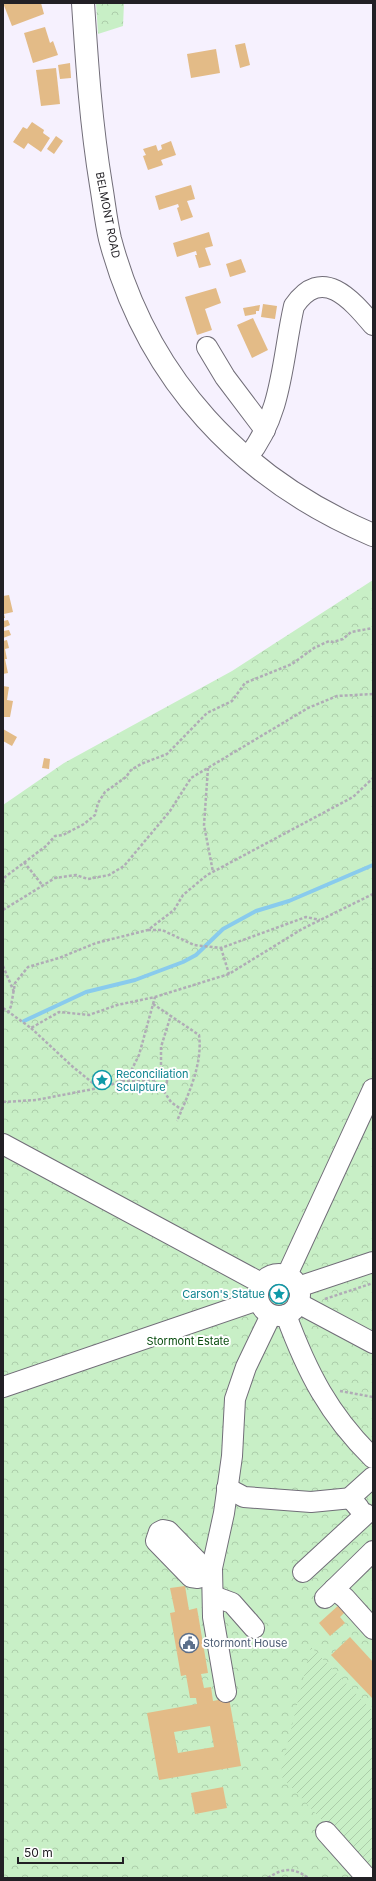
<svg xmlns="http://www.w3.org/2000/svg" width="376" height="1881" viewBox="0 0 376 1881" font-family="Inter,sans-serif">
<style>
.forest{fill:url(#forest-crowns)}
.garden{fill:url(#garden-furrows)}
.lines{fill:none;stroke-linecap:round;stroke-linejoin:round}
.stream{stroke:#89cbed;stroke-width:4}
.building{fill:#e3bb87;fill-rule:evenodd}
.minor-casing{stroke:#716d78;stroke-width:22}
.major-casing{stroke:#716d78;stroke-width:24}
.path{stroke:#b0acb6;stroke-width:2.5;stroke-dasharray:3 2;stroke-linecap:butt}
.minor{stroke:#fff;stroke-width:20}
.major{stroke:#fff;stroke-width:22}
.labels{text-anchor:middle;stroke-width:4;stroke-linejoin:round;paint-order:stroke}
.street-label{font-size:11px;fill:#222025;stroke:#fff}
.culture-label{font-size:11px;fill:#0d838f;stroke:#fff;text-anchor:start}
.park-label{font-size:11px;fill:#084c0e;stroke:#fff}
.service-label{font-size:11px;fill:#4e5e75;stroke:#fff;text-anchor:start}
</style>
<defs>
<pattern id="forest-crowns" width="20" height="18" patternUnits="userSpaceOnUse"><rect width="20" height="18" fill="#c8efc6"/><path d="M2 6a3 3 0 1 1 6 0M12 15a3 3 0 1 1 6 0" fill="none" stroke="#accdaa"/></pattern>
<pattern id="garden-furrows" width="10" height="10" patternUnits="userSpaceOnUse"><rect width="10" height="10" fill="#c8efc6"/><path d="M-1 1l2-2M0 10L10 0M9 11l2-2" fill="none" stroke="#accdaa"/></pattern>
</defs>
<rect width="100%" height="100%" fill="#f6f1fe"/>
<!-- forest -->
<g class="forest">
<polygon points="96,3 124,3 123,26 98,34"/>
<polygon points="373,580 373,1878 3,1878 3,805 64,763 232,671"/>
</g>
<!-- garden -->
<polygon class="garden" points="311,1647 373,1711 373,1875 280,1775"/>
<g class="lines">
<!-- stream -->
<polyline class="stream" points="24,1021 86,992 135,980 183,962 196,955 223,929 256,911 289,901 373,865"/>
</g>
<!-- building -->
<g class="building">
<polygon points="3,3 41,3 44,14 12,26"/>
<polygon points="45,27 50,43 53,41 58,55 33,63 24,33"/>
<polygon points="245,43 250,65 240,68 235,45"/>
<polygon points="216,49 220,73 191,78 187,54"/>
<polygon points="70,63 71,78 60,79 58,65"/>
<polygon points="56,68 60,104 41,106 36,70"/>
<polygon points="32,122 44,130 43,133 50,138 41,152 28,143 24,149 13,142 23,127 27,129"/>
<polygon points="56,136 63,141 54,154 47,149"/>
<polygon points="171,141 176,155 161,160 163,165 148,170 143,156 146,155 143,149 156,145 158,151 162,149 161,145"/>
<polygon points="191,185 195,199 187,201 193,217 181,221 177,208 179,207 178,204 159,210 155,196"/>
<polygon points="209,232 213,246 205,248 211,265 199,268 195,255 197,255 196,251 177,257 173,243"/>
<polygon points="241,259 246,272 230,277 226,264"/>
<polygon points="216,288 221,303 205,309 212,330 197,335 185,297"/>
<polygon points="263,304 277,306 275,319 261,317"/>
<polygon points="260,305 259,311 256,311 256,314 245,316 243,308"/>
<polygon points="253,318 268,350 252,358 237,325"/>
<polygon points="9,595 13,612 4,614 5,618 3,618 3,596"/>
<polygon points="8,620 10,625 3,628 3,621"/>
<polygon points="9,630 11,635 3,638 3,631"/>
<polygon points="7,640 9,648 5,649 7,659 5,659 8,673 3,674 3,641"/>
<polygon points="3,686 9,687 7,700 13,701 10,717 3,717"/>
<polygon points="3,729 17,737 12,746 3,741"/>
<polygon points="44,758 50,759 49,769 42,768"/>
<path d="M 185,1586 L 189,1610 L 197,1608 L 208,1673 L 201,1674 L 204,1688 L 211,1687 L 213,1701 L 229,1698 L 241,1766 L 159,1780 L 147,1713 L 197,1704 L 196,1698 L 190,1698 L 186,1675 L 181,1676 L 170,1613 L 175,1612 L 170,1588 ZM 210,1726 L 214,1747 L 178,1753 L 174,1732 Z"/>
<polygon points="340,1604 346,1611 340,1617 345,1623 330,1636 319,1623"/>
<polygon points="350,1637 373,1662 373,1699 331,1655"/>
<polygon points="223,1787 227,1808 195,1814 191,1793"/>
</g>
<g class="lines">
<defs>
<g id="minor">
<polyline points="207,347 225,377 265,430"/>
<path d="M 247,458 C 283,414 282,358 294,306 C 322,265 351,299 373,325"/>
<polyline points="3,1144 261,1283"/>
<circle cx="279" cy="1295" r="21"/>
<polyline points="287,1275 373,1089"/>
<polyline points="298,1287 373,1262"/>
<polyline points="298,1303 373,1343"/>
<path d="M 286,1315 C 307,1372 329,1415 373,1458"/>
<polyline points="3,1387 258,1300"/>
<polyline points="227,1488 244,1497 311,1502 352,1498"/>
<polyline points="359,1508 353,1501 353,1495 373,1477"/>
<polygon points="163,1530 168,1531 201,1565 212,1574 198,1578 191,1577 156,1541 159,1532"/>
<polyline points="303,1572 366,1514"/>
<polyline points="334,1589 345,1598 373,1629"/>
<polyline points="213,1596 232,1603 254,1628"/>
<polyline points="325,1598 373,1551"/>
<polyline points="226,1692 213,1617 212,1568 224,1513 232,1456 235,1399 246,1367 271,1315"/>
<polyline points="326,1832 367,1878"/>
</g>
<path id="major" d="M 83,3 C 87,64 91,124 101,185 C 104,203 106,222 110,239 C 147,379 241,479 373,535"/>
</defs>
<!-- minor casing -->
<use href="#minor" class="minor-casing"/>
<!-- major casing -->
<use href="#major" class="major-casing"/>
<!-- path -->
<g class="path">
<polyline points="208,768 204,825 213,872"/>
<polyline points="24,862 43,886"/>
<polyline points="3,883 5,877 46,846 55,836 63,835 84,824 95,815 98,803 105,792 126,777 131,770 141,764 167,754 207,713 232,701 245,683 292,664 314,648 329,641 333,642 343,639 351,632 373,628"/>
<polyline points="3,910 55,878 76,875 88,879 109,875 124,866 170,811 191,778 308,708 337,696 373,694"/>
<polyline points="148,930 162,930 194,945 221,948 306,917 320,920"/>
<polyline points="221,948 229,974"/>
<polyline points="3,966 14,992"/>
<path d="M 153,1004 L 199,1035 C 203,1064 188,1095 177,1121"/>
<polyline points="3,1008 31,1028 59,1012 89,1015 117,1005 155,997 229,974 302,929 373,894"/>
<polyline points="8,1013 11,1006 15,983 28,967 59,958 96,943 148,930 174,910 183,895 207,875 353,797 373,778"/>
<polyline points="31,1028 73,1067 99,1088"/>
<polyline points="161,1075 161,1047 171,1015"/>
<circle cx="161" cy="1081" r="6"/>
<polyline points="122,1081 155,1080"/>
<polyline points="161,1087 171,1102 182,1110"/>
<polyline points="3,1102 36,1100 109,1086 121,1080 131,1071 139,1055 155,997"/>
<polyline points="325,1299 373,1283"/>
<polyline points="340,1391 373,1397"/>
<path d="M 268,1878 C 282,1868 294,1867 308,1878"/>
</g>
<!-- minor -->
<use href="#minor" class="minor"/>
<!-- major -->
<use href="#major" class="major"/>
</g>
<!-- icons -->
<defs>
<symbol id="sight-ring" viewBox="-11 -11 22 22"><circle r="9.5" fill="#fff" stroke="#0f9aa8" stroke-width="1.5"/><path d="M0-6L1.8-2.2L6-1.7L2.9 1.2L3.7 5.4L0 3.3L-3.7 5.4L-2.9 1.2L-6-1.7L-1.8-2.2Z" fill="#0f9aa8"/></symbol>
<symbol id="civic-ring" viewBox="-11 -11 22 22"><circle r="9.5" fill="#fff" stroke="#5c6f8a" stroke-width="1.5"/><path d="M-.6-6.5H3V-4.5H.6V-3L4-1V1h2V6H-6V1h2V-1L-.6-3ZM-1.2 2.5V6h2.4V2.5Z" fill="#5c6f8a"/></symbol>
</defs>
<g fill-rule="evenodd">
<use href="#sight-ring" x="91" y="1069" width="22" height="22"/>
<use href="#sight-ring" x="268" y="1283" width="22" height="22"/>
<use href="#civic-ring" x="178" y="1632" width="22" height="22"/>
</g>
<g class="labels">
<!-- street labels -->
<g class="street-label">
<text transform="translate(108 215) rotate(79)" y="4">BELMONT ROAD</text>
</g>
<!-- culture labels -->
<g class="culture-label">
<text x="116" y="1078">Reconciliation<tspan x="116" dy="13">Sculpture</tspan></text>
<text x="265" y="1298" text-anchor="end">Carson's Statue</text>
</g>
<!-- park labels -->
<g class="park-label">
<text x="188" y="1345">Stormont Estate</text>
</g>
<!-- service labels -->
<g class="service-label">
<text x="203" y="1647">Stormont House</text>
</g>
</g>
<!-- border -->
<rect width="376" height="1881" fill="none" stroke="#222025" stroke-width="8"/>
<!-- scale -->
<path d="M18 1857v6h105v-6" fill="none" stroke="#222025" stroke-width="2"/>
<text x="24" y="1857" font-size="12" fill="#222025" stroke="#ffffff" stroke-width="3" paint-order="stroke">50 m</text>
</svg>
